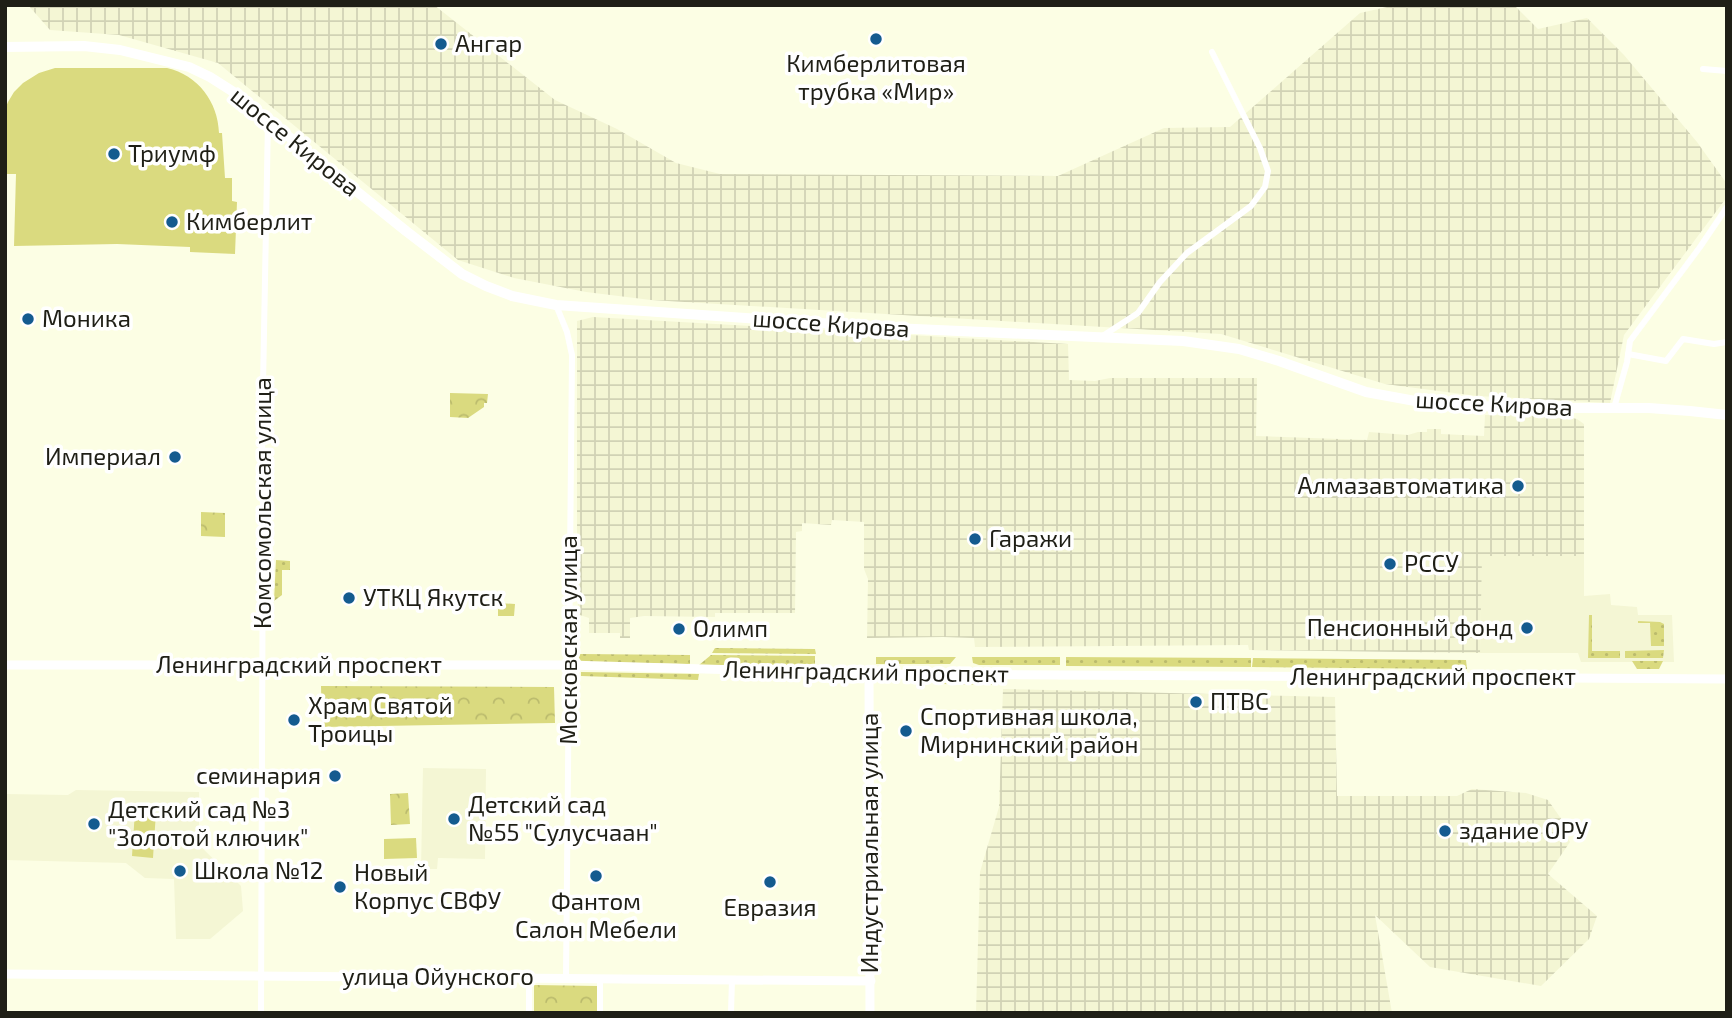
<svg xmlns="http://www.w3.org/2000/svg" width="1732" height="1018" viewBox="0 0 1732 1018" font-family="'Exo 2',sans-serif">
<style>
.built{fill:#f4f6d4}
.industrial{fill:url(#industrial-grid)}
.grass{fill:url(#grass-dots)}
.park{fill:url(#park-crowns)}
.pitch{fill:#dada7f}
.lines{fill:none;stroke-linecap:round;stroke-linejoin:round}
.street{stroke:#fff;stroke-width:6}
.secondary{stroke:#fff;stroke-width:9}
.primary{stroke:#fff;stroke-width:10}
.poi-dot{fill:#145b8f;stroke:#fff;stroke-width:2.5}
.labels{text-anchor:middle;stroke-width:7;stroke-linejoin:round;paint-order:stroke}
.poi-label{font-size:24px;fill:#1f1f16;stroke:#fff;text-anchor:start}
.street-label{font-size:24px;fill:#1f1f16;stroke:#fff}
</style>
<defs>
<pattern id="industrial-grid" width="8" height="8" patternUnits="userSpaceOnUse" patternTransform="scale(1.75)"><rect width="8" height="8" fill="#f4f6d4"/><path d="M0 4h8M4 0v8" fill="none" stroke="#d1d2b5"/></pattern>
<pattern id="grass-dots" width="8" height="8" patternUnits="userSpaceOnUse" patternTransform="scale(1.75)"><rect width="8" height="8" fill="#dada7f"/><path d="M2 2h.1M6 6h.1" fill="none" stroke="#bbbb6d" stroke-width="1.8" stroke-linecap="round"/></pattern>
<pattern id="park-crowns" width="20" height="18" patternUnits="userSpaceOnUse" patternTransform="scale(1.75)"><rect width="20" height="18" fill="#dada7f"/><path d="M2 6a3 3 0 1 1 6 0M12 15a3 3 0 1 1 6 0" fill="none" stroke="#bbbb6d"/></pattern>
</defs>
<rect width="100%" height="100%" fill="#fcfee4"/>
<!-- built -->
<g class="built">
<polygon points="1481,556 1584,556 1584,596 1610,594 1611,605 1637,607 1638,615 1672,615 1674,662 1581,662 1578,653 1480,653"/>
<polygon points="423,768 486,769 485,859 438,858 437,869 421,869"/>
<polygon points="76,790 199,792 199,845 241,886 243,911 210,939 176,939 174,879 145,878 126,863 5,860 5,794 68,795"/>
</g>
<!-- industrial -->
<g class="industrial">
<polygon points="28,5 434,5 555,100 617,129 676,163 720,174 1058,176 1164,128 1230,127 1360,13 1396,5 1514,5 1538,29 1587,18 1624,55 1697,142 1727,184 1727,197 1624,335 1610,403 1477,396 1385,384 1221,334 651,300 586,292 514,278 458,260 218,63 119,35 50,30"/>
<polygon points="593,317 1068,344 1069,380 1095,381 1110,378 1257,378 1256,436 1367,440 1369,432 1408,435 1418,432 1427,432 1427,429 1441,429 1441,434 1484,436 1485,415 1563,416 1577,419 1584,424 1584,556 1482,556 1480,653 1249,650 1248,645 975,647 974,638 943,637 867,638 868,579 864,569 864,522 832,520 831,525 802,523 802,531 796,532 795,613 715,613 715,617 644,616 630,618 630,638 620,638 620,633 589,633 589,618 580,615 577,598 577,321"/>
<polygon points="1003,689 1335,697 1337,796 1457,796 1472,789 1526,793 1548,800 1564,823 1562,830 1570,842 1548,874 1597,916 1589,939 1541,986 1430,967 1375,915 1392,1013 976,1013 980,872 999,807"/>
</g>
<!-- grass -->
<g class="grass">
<polygon points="269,560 273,560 271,615 268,615"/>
<polygon points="276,560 290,561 290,570 282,570 282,595 274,601"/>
<polygon points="1589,615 1592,615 1592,651 1620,651 1620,658 1588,658"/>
<polygon points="1638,621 1660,622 1664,624 1664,646 1651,646 1650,623 1638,623"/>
<polygon points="715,648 815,649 816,654 712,653"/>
<polygon points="1664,650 1663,658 1625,658 1625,651"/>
<polygon points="580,654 690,655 690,664 582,662 577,655"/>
<polygon points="711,655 815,656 815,665 699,665"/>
<polygon points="876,657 956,657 950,664 876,664"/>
<polygon points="972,657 1060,657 1060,665 979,665 973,663"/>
<polygon points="1066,657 1251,658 1251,667 1066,666"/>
<polygon points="1253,658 1466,660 1467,669 1252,667"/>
<polygon points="1632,661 1663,661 1659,669 1637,669"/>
<polygon points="581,672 699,674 698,680 581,676"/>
<polygon points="946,678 996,678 1000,685 942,684"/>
</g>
<!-- park -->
<g class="park">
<polygon points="450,393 488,394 487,403 484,403 484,407 468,418 450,417"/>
<polygon points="201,512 225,513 225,537 201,536"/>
<polygon points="498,603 515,604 514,616 498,616"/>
<polygon points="321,686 554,687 555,723 322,727"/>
<polygon points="408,793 410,824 391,825 390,794"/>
<polygon points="534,985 598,986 598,1013 534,1013"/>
</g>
<!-- pitch -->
<g class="pitch">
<path d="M 55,68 L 167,68 C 198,75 218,102 219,133 L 222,133 L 225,178 L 232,178 L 232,201 L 237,202 L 235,254 L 190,252 L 190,247 L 117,244 L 14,246 L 16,174 L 5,174 L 5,109 L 8,102 L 14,92 L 23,83 L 39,73 Z"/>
<polygon points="135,811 156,812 153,858 132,856"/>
<polygon points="416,838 417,858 384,859 384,839"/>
</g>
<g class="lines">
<!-- street -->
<g class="street">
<polyline points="1703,69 1727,71"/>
<polyline points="556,305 567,332 572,355 566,978"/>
<polyline points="1101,337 1138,313 1160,282 1187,253 1251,206 1265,187 1268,171 1260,148 1212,52"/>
<polyline points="1628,354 1666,361 1683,339 1714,344 1727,342"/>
<polyline points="1614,408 1627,362 1630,341 1700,247 1727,207"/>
<polyline points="261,1013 263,495 262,439 268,120"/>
<polyline points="529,1013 529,978"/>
<polyline points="600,1013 600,980"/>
<polyline points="731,1013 732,979"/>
</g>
<!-- secondary -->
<g class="secondary">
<polyline points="5,665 569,665 869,674 1727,679"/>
<polyline points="869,674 870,1013"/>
<polyline points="5,974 871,981"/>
</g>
<!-- primary -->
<polyline class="primary" points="5,47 84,46 120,50 189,67 210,77 232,91 406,231 462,274 486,286 512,296 556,305 892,328 1183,341 1239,349 1279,361 1366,392 1437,405 1540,408 1649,408 1690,411 1727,415"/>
</g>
<!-- markers -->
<g class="poi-dot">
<circle cx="876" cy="39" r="7"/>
<circle cx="441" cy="44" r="7"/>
<circle cx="114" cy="154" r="7"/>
<circle cx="172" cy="222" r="7"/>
<circle cx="28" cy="319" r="7"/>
<circle cx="175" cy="457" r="7"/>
<circle cx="1518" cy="486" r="7"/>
<circle cx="975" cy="539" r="7"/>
<circle cx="1390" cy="564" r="7"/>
<circle cx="349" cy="598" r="7"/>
<circle cx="1527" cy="628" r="7"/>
<circle cx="679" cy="629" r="7"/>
<circle cx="1196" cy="702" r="7"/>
<circle cx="294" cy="720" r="7"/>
<circle cx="906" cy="731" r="7"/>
<circle cx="335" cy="776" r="7"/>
<circle cx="454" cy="819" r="7"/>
<circle cx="94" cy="824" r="7"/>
<circle cx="1445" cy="831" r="7"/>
<circle cx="180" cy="871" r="7"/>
<circle cx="596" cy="876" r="7"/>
<circle cx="770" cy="882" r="7"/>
<circle cx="340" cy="887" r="7"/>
</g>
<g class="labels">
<!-- poi labels -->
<g class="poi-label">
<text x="455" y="52">Ангар</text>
<text x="876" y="72" text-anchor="middle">Кимберлитовая<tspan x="876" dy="28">трубка «Мир»</tspan></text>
<text x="128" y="162">Триумф</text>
<text x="186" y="230">Кимберлит</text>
<text x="42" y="327">Моника</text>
<text x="161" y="465" text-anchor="end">Империал</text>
<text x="1504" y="494" text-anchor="end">Алмазавтоматика</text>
<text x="989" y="547">Гаражи</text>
<text x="1404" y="572">РССУ</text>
<text x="363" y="606">УТКЦ Якутск</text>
<text x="1513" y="636" text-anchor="end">Пенсионный фонд</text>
<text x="693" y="637">Олимп</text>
<text x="1210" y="710">ПТВС</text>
<text x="308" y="714">Храм Святой<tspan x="308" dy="28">Троицы</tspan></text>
<text x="920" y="725">Спортивная школа,<tspan x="920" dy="28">Мирнинский район</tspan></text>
<text x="321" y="784" text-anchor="end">семинария</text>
<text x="468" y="813">Детский сад<tspan x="468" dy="28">№55 "Сулусчаан"</tspan></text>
<text x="108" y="818">Детский сад №3<tspan x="108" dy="28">"Золотой ключик"</tspan></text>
<text x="1459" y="839">здание ОРУ</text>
<text x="194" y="879">Школа №12</text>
<text x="354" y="881">Новый<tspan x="354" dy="28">Корпус СВФУ</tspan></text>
<text x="596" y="910" text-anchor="middle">Фантом<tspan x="596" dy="28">Салон Мебели</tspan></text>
<text x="770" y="916" text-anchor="middle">Евразия</text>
</g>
<!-- street labels -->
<g class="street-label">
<text transform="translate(295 142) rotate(39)" y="8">шоссе Кирова</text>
<text transform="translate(831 324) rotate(4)" y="8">шоссе Кирова</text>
<text transform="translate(1494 404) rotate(3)" y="8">шоссе Кирова</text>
<text transform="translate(263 503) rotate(-90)" y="8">Комсомольская улица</text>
<text transform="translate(569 640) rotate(-90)" y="8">Московская улица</text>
<text x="299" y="673">Ленинградский проспект</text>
<text transform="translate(866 672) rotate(1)" y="8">Ленинградский проспект</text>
<text x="1433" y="685">Ленинградский проспект</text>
<text transform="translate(870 843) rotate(-90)" y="8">Индустриальная улица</text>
<text x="438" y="985">улица Ойунского</text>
</g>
</g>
<!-- border -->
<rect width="1732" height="1018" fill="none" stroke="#1f1f16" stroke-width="14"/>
</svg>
